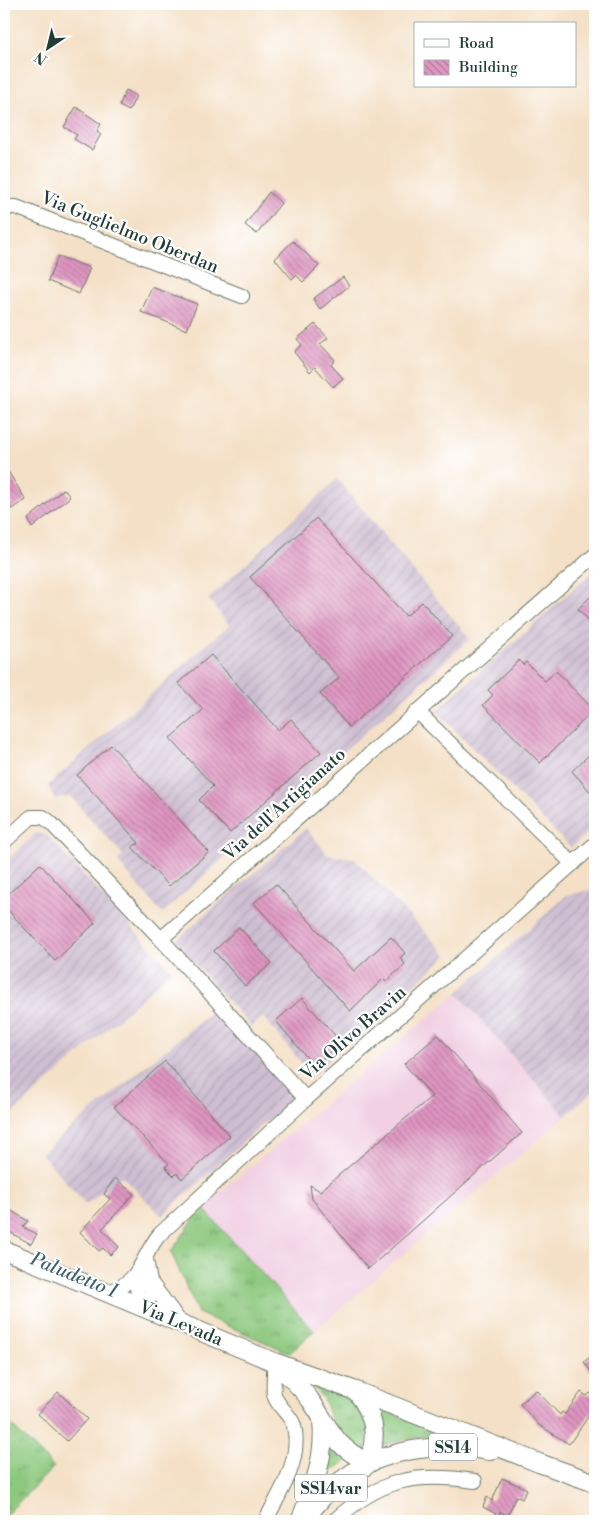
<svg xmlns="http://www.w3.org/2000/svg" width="599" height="1525" viewBox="0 0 599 1525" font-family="'Libre Bodoni',serif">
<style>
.built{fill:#f1d0e3}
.industrial{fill:url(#industrial-furrows)}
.grass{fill:url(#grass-tufts);stroke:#568259}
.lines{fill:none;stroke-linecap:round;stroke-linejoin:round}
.stream{stroke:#7ebcf2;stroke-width:4}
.building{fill:url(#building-back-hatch)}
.minor-casing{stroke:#6a7667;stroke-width:16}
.major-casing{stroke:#6a7667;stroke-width:20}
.highway-casing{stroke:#6a7667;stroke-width:22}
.minor{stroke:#fff;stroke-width:14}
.major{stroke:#fff;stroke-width:18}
.highway{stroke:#fff;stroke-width:20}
.labels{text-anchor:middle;stroke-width:4.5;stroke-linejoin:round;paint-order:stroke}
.shield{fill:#fff;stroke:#627771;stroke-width:1}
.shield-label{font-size:16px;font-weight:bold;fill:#1f3d34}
.street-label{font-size:18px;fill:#1f3d34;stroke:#fff}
.water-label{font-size:19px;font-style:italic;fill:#3c636d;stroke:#fff}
</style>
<defs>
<pattern id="industrial-furrows" width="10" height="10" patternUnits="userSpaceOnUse" patternTransform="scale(1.25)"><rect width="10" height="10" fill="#cebed1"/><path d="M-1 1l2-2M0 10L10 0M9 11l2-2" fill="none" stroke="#b0a4b4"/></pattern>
<pattern id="grass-tufts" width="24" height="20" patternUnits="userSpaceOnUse" patternTransform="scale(1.25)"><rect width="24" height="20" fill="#8cc87e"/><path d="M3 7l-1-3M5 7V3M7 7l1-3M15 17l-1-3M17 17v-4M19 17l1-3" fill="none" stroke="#72a468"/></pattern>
<pattern id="building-back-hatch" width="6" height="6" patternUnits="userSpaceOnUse" patternTransform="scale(1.25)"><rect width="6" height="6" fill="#df95c1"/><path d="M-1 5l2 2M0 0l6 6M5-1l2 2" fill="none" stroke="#b47b9e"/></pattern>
</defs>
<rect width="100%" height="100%" fill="#fff"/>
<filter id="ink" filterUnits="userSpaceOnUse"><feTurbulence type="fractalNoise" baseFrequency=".02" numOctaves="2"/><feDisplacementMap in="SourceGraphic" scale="10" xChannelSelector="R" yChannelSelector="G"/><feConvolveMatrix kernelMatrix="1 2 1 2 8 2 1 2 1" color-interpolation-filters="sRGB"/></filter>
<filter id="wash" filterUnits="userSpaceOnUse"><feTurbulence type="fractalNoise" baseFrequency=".0096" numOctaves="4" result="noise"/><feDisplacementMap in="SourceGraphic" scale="20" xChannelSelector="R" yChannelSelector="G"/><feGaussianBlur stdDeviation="1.12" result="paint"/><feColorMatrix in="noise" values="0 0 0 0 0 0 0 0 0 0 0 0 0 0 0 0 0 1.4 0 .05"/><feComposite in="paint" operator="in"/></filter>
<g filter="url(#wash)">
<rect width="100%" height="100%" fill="#f4e0c6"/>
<!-- built -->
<polygon class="built" points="457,993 565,1116 314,1331 202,1207"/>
<!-- industrial -->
<g class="industrial">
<polygon points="337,479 470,639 162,913 117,861 123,855 70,796 55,799 48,785 229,625 208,599"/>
<polygon points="595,570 595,826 571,848 436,711"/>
<polygon points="306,828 328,855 354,858 447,955 312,1076 264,1017 251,1027 175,941"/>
<polygon points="36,833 47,835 172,971 4,1121 4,863"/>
<polygon points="595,889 595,1090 565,1116 457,993 567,895"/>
<polygon points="215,1009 294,1096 162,1216 122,1176 86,1205 41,1153"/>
</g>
<!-- grass -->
<g class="grass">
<polygon points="202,1207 314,1331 290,1353 198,1313 171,1252"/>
<polygon points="309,1382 347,1393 369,1422 365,1451 348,1444 330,1417 323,1398"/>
<polygon points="377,1407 438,1431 438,1433 382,1445"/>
<polygon points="4,1418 54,1467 4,1517"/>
<polygon points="331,1444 349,1459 322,1478"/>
</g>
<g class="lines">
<!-- stream -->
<polyline class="stream" points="4,1260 76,1289"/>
</g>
<g id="blocks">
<!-- building -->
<g class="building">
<polygon points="126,90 136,96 129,111 119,106"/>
<polygon points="76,107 101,124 97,131 101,134 92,150 74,139 77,135 64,127"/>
<polygon points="269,192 281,203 257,234 245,225"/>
<polygon points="293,241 319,266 303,282 296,275 292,279 275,259"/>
<polygon points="58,256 90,268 79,294 48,281"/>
<polygon points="343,277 349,286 320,309 313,299"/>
<polygon points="152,287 197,304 187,330 141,312"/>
<polygon points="315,324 328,338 320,344 335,360 331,365 343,378 333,387 315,367 310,372 294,352 302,345 297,339"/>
<polygon points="4,465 26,500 8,511 4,503"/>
<polygon points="64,489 70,497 32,528 28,519"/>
<polygon points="316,518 406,616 422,602 452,636 349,727 320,694 339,678 250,577"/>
<polygon points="595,592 595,627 578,609"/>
<polygon points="211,655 278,730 291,719 321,752 230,833 199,800 213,786 170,738 203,710 178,683"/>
<polygon points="519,660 523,665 526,662 545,681 556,671 594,710 540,763 483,705 493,695 488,690"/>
<polygon points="111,745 209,852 169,886 132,847 139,843 77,775"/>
<polygon points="595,749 595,797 572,771"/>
<polygon points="40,864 95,923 55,961 4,906 4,898"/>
<polygon points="276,884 354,971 391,937 405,953 400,958 405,964 386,982 383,979 350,1011 254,903"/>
<polygon points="239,927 272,963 245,986 214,951"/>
<polygon points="302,998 341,1042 314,1066 276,1021"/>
<polygon points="438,1035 522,1133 368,1269 312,1199 310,1185 320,1191 432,1096 404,1064"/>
<polygon points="165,1061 230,1136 182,1179 177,1173 174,1176 165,1167 169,1164 114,1107"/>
<polygon points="115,1178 134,1194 102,1229 119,1247 110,1255 103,1248 99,1251 80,1232 110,1199 104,1194"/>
<polygon points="4,1206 28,1221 23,1227 37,1234 31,1244 4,1229"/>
<polygon points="595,1353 595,1377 584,1362"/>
<polygon points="536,1390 560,1415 562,1412 565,1414 581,1392 587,1396 590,1393 595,1397 595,1407 569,1444 539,1425 520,1404"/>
<polygon points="58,1392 87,1419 67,1441 38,1414"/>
<polygon points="502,1478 527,1489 522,1499 516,1496 508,1515 500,1512 498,1515 483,1507 487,1497 492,1501"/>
</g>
</g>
</g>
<g filter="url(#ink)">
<use href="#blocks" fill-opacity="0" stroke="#6a7667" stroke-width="1"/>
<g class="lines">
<defs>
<g id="minor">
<polyline points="4,211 10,207 16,207 242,296"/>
<polyline points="417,711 573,864"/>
<polyline points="4,842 31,817 43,817 50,822 161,939 306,1099"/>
<polyline points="161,939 595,555"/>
<polyline points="151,1283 180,1322"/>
<path d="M 107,1292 C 141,1283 140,1259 159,1235 L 306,1099 L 595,844"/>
<polyline points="139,1305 137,1287 140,1271"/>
<polyline points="143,1307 152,1294 146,1259"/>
<path d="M 265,1521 C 280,1493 302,1460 294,1426 C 291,1415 279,1408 275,1397 C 272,1392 275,1370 274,1362"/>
<path d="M 334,1521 C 380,1479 414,1472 475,1481"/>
</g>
<g id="major">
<polyline points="4,1250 274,1362 356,1391 539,1463 595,1483"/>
<path d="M 278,1366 C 290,1377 302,1388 311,1401 C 332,1431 332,1444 368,1463"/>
<path d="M 356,1391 C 374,1414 379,1435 368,1463"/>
<path d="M 368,1463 C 409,1446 447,1444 490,1451"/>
<path d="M 302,1516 C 314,1485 326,1455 322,1421"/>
</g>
<polyline id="highway" points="301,1521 325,1493 368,1463"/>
</defs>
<!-- minor casing -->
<use href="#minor" class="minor-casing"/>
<!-- major casing -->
<use href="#major" class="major-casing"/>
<!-- highway casing -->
<use href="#highway" class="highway-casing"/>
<!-- minor -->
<use href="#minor" class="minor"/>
<!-- major -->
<use href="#major" class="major"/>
<!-- highway -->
<use href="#highway" class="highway"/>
</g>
</g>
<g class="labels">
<!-- shield labels -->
<g class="shield">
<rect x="429" y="1433.5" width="48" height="27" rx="4"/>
<rect x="295" y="1474.5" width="72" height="27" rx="4"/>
</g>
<g class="shield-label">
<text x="453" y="1453">SS14</text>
<text x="331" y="1494">SS14var</text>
</g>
<!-- street labels -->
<g class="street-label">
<text transform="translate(130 232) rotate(22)" y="6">Via Guglielmo Oberdan</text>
<text transform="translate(284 804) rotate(-42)" y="6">Via dell'Artigianato</text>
<text transform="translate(353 1033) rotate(-41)" y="6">Via Olivo Bravin</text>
<text transform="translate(181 1323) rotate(23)" y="6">Via Levada</text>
</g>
<!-- water labels -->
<g class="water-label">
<text transform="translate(74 1274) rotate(22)" y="7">Paludetto I</text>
</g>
</g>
<!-- margin -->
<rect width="599" height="1525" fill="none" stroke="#fff" stroke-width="20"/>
<!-- legend -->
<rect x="414" y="22" width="162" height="65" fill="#ffffff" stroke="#a5b1ae"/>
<rect x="424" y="39" width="25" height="8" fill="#ffffff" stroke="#a5b1ae"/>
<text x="459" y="48" font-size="15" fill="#1f3d34">Road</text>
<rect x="424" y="60" width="25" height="15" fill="url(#building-back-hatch)" stroke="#a5b1ae"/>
<text x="459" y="72" font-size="15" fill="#1f3d34">Building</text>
<!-- north arrow -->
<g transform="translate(48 48) rotate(215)" stroke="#ffffff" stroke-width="4" paint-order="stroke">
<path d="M0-4L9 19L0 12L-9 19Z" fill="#1f3d34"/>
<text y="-8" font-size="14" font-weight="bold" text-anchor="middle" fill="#1f3d34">N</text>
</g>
</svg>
